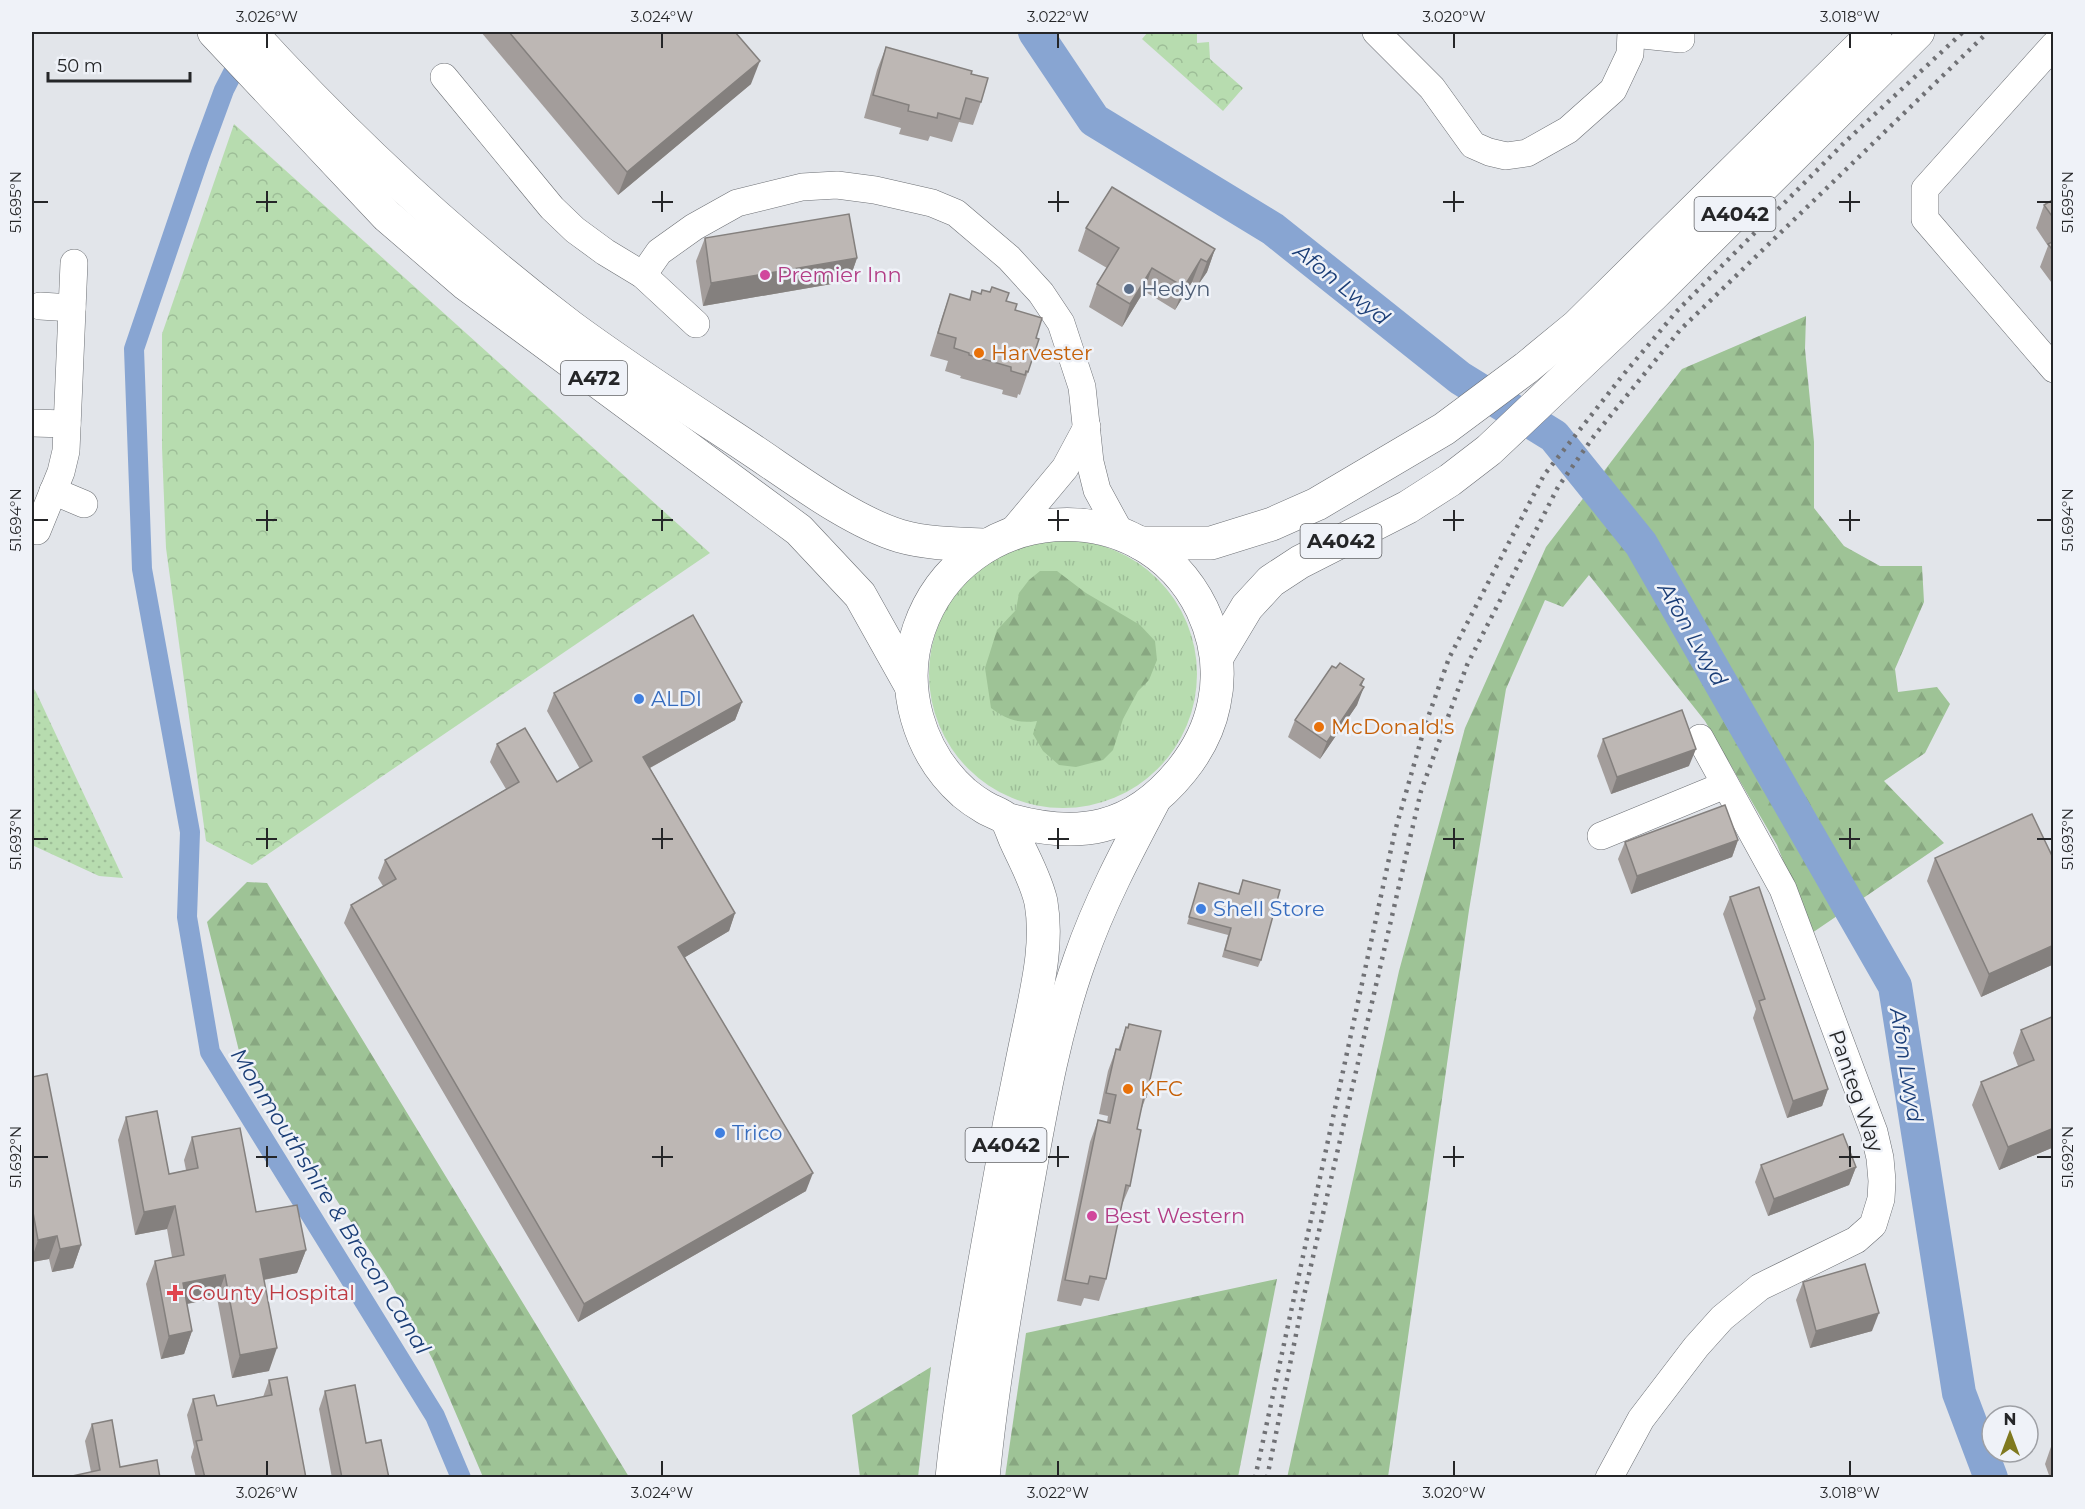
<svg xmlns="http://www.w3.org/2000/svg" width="2085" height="1509" viewBox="0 0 2085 1509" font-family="Montserrat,sans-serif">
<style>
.grass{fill:url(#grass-tufts)}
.forest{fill:url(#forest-firs)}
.park{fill:url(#park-crowns)}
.garden{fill:url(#garden-dots)}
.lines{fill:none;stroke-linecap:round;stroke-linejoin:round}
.canal{stroke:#88a5d2;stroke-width:20}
.river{stroke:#88a5d2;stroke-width:34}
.minor-casing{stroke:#6c6f74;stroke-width:28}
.major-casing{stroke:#6c6f74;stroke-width:34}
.highway-casing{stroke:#6c6f74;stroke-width:34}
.minor{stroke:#fff;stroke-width:27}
.major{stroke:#fff;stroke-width:33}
.highway{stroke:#fff;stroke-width:33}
.rail{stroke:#707175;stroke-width:4.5;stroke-dasharray:3 6;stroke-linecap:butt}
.wall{fill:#a39d9b}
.shaded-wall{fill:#84807e}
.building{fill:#bdb7b4;stroke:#84807e;stroke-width:1.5}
.ticks{fill:none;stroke:#252628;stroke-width:2}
.hotel-dot{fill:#d1479c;stroke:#eff2f8;stroke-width:2}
.service-dot{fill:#5c6f8a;stroke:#eff2f8;stroke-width:2}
.food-dot{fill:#e8710a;stroke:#eff2f8;stroke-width:2}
.shop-dot{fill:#3f7fe0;stroke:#eff2f8;stroke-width:2}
.health-dot{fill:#e0444e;stroke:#eff2f8;stroke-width:2}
.labels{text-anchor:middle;stroke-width:5;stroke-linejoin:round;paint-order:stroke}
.shield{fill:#eff2f8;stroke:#626366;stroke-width:1.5}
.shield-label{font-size:20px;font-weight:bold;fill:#252628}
.hotel-label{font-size:21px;fill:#b23c85;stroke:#eff2f8;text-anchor:start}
.service-label{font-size:21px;fill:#4e5e75;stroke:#eff2f8;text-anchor:start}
.food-label{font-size:21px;fill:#c56008;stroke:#eff2f8;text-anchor:start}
.shop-label{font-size:21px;fill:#366cbe;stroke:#eff2f8;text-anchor:start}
.street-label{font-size:21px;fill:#252628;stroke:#eff2f8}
.health-label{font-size:21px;fill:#be3a42;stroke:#eff2f8;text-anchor:start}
.water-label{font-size:22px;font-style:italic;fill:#1b3e77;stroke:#eff2f8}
.neatline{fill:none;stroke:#252628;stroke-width:2}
.ticks-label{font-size:15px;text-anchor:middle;fill:#252628}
</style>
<defs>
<pattern id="grass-tufts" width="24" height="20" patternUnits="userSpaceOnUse" patternTransform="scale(1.5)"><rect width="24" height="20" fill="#b7dcaf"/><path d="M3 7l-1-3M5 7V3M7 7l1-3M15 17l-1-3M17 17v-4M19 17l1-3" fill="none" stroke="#9dbd97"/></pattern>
<pattern id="forest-firs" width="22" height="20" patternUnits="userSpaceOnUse" patternTransform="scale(1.5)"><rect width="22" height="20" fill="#9ec396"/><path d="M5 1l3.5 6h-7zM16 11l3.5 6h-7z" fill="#88a781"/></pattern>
<pattern id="park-crowns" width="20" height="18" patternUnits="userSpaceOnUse" patternTransform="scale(1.5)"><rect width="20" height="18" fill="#b7dcaf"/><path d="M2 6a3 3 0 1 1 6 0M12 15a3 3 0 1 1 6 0" fill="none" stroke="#9dbd97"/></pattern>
<pattern id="garden-dots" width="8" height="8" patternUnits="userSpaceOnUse" patternTransform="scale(1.5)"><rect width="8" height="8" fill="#b7dcaf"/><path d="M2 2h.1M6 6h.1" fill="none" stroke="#9dbd97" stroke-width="1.8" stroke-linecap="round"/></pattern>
</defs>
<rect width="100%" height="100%" fill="#e2e5ea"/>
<!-- grass -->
<circle class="grass" cx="1063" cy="674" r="134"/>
<!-- forest -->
<g class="forest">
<polygon points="1806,316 1805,349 1814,442 1814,508 1844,546 1880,566 1922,566 1924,602 1895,669 1898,692 1937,687 1950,704 1925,753 1884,781 1944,843 1812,933 1777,845 1705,721 1589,575 1563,607 1545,600 1506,689 1469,910 1388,1477 1287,1478 1399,971 1465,728 1546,547 1682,369"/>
<path d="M 1040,571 L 1057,571 L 1086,593 L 1140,625 L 1155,641 L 1157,660 L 1149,680 L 1138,691 L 1123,719 L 1113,750 L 1103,760 L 1076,767 L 1059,765 L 1043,751 L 1033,734 L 1037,721 C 1018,724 1006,719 991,708 L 985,668 L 997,630 L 1016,610 L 1019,593 L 1029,580 Z"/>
<polygon points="247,882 267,883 629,1477 483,1477 433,1360 389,1280 239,1051 207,922"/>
<polygon points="1277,1279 1238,1477 1005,1477 1026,1333"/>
<polygon points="931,1367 918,1477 860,1477 852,1415"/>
</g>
<!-- park -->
<g class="park">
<polygon points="1148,32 1197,32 1197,43 1209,42 1210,59 1243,88 1223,111 1142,39"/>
<polygon points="234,124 710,553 252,865 206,841 166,548 162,448 162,334"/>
</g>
<!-- garden -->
<polygon class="garden" points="32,686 36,692 123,878 99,876 32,845"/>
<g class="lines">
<!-- canal -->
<polyline class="canal" points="243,53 224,90 199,158 134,349 142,569 190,832 187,917 210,1052 435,1416 461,1478"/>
<!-- river -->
<polyline class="river" points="1035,32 1094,120 1273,229 1460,378 1554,436 1641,544 1895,986 1959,1393 1991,1478"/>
<defs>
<g id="minor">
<polyline points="1376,32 1432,88 1473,145 1489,152 1506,156 1527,153 1568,130 1613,90 1630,54 1631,32"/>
<polyline points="1633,34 1681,39 1681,32"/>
<polyline points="2054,45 1925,189 1925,219 2054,369"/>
<polyline points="444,77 552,208 575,230 605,252 643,275 696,324"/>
<polyline points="643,275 659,252 694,227 737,203 802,187 837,185 875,190 932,203 956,213 1009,258 1041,293 1061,323 1082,387 1090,462 1097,490 1121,534"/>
<polyline points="40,306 72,308"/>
<polyline points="32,423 67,424"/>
<polyline points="53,491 84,504"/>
<polyline points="37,531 61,472 66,451 74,263"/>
<polyline points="1010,534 1065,468 1087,427"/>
<polyline points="1601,836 1725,785"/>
<polyline points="1609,1478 1641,1419 1696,1347 1722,1318 1760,1287 1856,1240 1873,1225 1881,1199 1882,1181 1880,1158 1874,1132 1783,889 1700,738"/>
</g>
<g id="major">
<polyline points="214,32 387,216 466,284 799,530 860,595 911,686"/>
<path d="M 250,32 C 348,139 455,239 571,327 C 628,369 687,407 746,446 C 790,475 850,521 900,536 C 928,544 958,544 987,545"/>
</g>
<g id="highway">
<polyline points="1140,543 1211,543 1272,524 1317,504 1444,429 1526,368 1577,326 1875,32"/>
<polyline points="1217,657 1247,607 1271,581 1300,562 1408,507 1450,480 1489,450 1652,296 1918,32"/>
<path d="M 952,1478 C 959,1407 972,1336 984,1266 C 993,1218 1001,1169 1010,1121 C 1017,1088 1023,1056 1030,1024 C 1038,984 1048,943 1041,902 C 1036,880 1025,861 1016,841 C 1013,835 1010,824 1006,819 C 1001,814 990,811 984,807 C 977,803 970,798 964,793 C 919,753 899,687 919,629 C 963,501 1142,486 1202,609 C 1216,639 1221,672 1214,704 C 1209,729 1198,750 1182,770 C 1133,831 1078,840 1006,819"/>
<path d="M 983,1478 C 992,1385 1008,1294 1024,1203 C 1039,1121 1052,1037 1080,959 C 1099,904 1126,853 1153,802"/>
</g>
</defs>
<!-- minor casing -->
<use href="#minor" class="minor-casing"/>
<!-- major casing -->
<use href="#major" class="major-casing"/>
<!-- highway casing -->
<use href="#highway" class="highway-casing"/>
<!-- minor -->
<use href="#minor" class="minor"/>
<!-- major -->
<use href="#major" class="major"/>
<!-- highway -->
<use href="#highway" class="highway"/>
<!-- rail -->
<g class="rail">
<polyline points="1255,1478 1395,831 1425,726 1449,658 1544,475 1623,375 1677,311 1844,143 1963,32"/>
<polyline points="1267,1478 1303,1300 1421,791 1467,665 1558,487 1594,436 1680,330 1988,32"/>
</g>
</g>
<!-- wall -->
<g class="wall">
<polygon points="481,32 735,32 751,84 618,195"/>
<polygon points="886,47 971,74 981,102 973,125 959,122 952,142 930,136 928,141 899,134 901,128 864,118 877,70"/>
<polygon points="2054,199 2054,286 2040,267 2048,246 2036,228 2044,205"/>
<polygon points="1086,228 1215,249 1207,272 1198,285 1192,282 1175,310 1144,291 1122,327 1089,307 1097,284 1107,268 1078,251"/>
<polygon points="705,238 857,258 849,281 703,306 696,261"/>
<polygon points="972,291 1006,301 1015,310 1036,338 1028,372 1020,395 1018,394 1017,398 1002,394 1003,390 960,378 961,376 945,371 948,361 930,356 942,317 950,294 969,300"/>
<polygon points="1362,686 1357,705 1320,759 1288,737 1295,720"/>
<polygon points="554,693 742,702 735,720 650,768 735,913 729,931 685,957 806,1191 578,1322 344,923 351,905 383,886 378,878 385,860 506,789 490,762 497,744 557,782 580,769 547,711"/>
<polygon points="1603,739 1689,766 1611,794 1597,756"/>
<polygon points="1738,840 1732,857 1631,894 1618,859 1625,842"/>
<polygon points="1935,858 2054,860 2054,964 1981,997 1927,881"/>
<polygon points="1243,880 1261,960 1258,967 1222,957 1228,935 1187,924 1199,883 1238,894"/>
<polygon points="1730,897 1828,1089 1822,1106 1787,1118 1753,1018 1756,1009 1723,914"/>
<polygon points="2054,1016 2054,1147 1999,1170 1972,1105 1981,1082 2018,1066 2013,1053 2021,1030"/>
<polygon points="1129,1024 1146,1097 1140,1113 1137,1129 1130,1186 1121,1207 1106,1279 1099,1301 1084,1298 1081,1306 1057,1301 1090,1142 1098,1120 1107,1122 1108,1116 1099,1114 1108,1071 1116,1049 1118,1050 1126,1027 1127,1028"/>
<polygon points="32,1077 81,1245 73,1268 52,1272 49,1259 32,1262"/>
<polygon points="126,1117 169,1174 186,1170 184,1160 192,1137 256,1212 306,1250 297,1273 264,1280 269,1371 232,1378 217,1298 187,1304 192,1331 184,1354 161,1359 146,1284 155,1261 172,1257 167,1229 135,1235 118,1140"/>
<polygon points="1761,1165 1856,1167 1849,1185 1768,1216 1755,1182"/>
<polygon points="1803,1282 1872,1331 1810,1348 1796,1300"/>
<polygon points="269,1380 306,1478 196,1478 191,1457 194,1447 187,1415 193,1399 217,1406 263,1397"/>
<polygon points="325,1391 366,1443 389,1478 332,1478 319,1409"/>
<polygon points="92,1424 120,1467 91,1472 85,1441"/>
<polygon points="2053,1441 2054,1478 2050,1478 2045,1464"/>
</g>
<!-- shaded-wall -->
<g class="shaded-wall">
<polygon points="760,61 751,84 618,195 627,172"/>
<polygon points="1215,249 1207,272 1198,285 1207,262"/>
<polygon points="857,258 849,281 703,306 711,283"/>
<polygon points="1201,259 1192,282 1175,310 1184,287"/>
<polygon points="1152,268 1144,291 1122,327 1130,304"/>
<polygon points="1364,679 1358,696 1364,687 1357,705 1320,759 1327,742"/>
<polygon points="742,702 735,720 637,775 643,757"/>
<polygon points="1696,749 1689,766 1611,794 1617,777"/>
<polygon points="1738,840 1732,857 1631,894 1637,876"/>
<polygon points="735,913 729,931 672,965 678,947"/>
<polygon points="2054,945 2054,964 1981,997 1989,974"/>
<polygon points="1828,1089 1822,1106 1787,1118 1793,1101"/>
<polygon points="2054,1128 2054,1147 1999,1170 2008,1147"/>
<polygon points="1856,1167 1849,1185 1768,1216 1774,1199"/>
<polygon points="813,1173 806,1191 578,1322 584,1304"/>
<polygon points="175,1206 167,1229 135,1235 144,1212"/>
<polygon points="57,1236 49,1259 32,1262 32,1258 38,1240"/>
<polygon points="81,1245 73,1268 52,1272 60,1249"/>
<polygon points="306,1250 297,1273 252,1282 260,1259"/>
<polygon points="225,1275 217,1298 175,1306 183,1283"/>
<polygon points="1879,1313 1872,1331 1810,1348 1816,1331"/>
<polygon points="192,1331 184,1354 161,1359 169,1336"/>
<polygon points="277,1348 269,1371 232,1378 240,1355"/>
</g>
<!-- building -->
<g class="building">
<polygon points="509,32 735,32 760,61 627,172"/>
<polygon points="886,47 972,71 971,74 988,78 981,102 966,98 960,119 938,113 937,118 908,111 909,105 873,95"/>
<polygon points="1112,187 1215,249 1207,262 1201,259 1184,287 1152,268 1130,304 1097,284 1119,248 1086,228"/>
<polygon points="2054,199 2054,219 2044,205"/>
<polygon points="849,214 857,258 711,283 705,238"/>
<polygon points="2054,241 2054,252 2048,244"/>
<polygon points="992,287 1009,293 1006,301 1017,304 1015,310 1042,318 1036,338 1039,339 1028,372 1026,371 1025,375 1011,371 1011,367 969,355 969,353 954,348 956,338 938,333 950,294 970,300 972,291 981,294 982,290 990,292"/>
<polygon points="693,615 742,702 643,757 735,913 678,947 813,1173 584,1304 351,905 396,879 385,860 519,782 497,744 525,728 557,782 592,761 554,693"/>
<polygon points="1340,663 1364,679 1360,685 1364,687 1327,742 1295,720 1332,666 1336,668"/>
<polygon points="1682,710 1696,749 1617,777 1603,739"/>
<polygon points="1725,805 1738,840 1637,876 1625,842"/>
<polygon points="2032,814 2054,860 2054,945 1989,974 1935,858"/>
<polygon points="1243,880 1280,890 1261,960 1225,950 1231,928 1189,917 1199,883 1239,894"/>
<polygon points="1759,887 1828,1089 1793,1101 1759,1001 1765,999 1730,897"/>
<polygon points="2054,1016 2054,1128 2008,1147 1981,1082 2034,1060 2021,1030"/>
<polygon points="1129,1024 1161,1031 1146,1097 1144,1096 1137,1129 1141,1130 1130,1186 1126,1185 1106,1279 1090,1276 1088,1284 1065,1280 1098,1120 1110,1123 1116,1095 1106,1093 1116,1049 1120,1050 1126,1027 1128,1028"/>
<polygon points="47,1074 81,1245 60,1249 57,1236 38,1240 32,1207 32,1077"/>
<polygon points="157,1111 169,1174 198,1168 192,1137 240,1128 256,1212 297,1205 306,1250 260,1259 277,1348 240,1355 225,1275 183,1283 192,1331 169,1336 155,1261 184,1255 175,1206 144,1212 126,1117"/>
<polygon points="1843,1134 1856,1167 1774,1199 1761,1165"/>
<polygon points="1865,1264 1879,1313 1816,1331 1803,1282"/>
<polygon points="287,1377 306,1478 205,1478 196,1441 202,1440 193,1399 214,1395 217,1406 272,1395 269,1380"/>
<polygon points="355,1385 366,1443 381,1440 389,1478 342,1478 325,1391"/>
<polygon points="112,1420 120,1467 157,1460 160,1478 63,1478 100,1470 92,1424"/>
</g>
<!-- ticks -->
<path class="ticks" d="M 267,33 L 267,48M 662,33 L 662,48M 1058,33 L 1058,48M 1454,33 L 1454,48M 1850,33 L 1850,48M 267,191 L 267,212M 662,191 L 662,212M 1058,191 L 1058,212M 1454,191 L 1454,212M 1850,191 L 1850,212M 33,202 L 48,202M 256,202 L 277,202M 652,202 L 673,202M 1048,202 L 1069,202M 1443,202 L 1464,202M 1839,202 L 1860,202M 2037,202 L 2052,202M 267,510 L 267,531M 662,510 L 662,531M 1058,510 L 1058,531M 1454,510 L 1454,531M 1850,510 L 1850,531M 33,520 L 48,520M 256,520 L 277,520M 652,520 L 673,520M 1048,520 L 1069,520M 1443,520 L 1464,520M 1839,520 L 1860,520M 2037,520 L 2052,520M 267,828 L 267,849M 662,828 L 662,849M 1058,828 L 1058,849M 1454,828 L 1454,849M 1850,828 L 1850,849M 33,839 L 48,839M 256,839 L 277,839M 652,839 L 673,839M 1048,839 L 1069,839M 1443,839 L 1464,839M 1839,839 L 1860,839M 2037,839 L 2052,839M 267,1146 L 267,1167M 662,1146 L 662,1167M 1058,1146 L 1058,1167M 1454,1146 L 1454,1167M 1850,1146 L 1850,1167M 33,1157 L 48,1157M 256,1157 L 277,1157M 652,1157 L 673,1157M 1048,1157 L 1069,1157M 1443,1157 L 1464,1157M 1839,1157 L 1860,1157M 2037,1157 L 2052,1157M 267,1461 L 267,1476M 662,1461 L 662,1476M 1058,1461 L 1058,1476M 1454,1461 L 1454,1476M 1850,1461 L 1850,1476"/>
<!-- markers -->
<g class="hotel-dot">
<circle cx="765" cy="275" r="6"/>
<circle cx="1092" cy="1216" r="6"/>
</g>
<circle class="service-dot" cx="1129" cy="289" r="6"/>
<g class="food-dot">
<circle cx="979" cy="353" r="6"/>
<circle cx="1319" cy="727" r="6"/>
<circle cx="1128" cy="1089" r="6"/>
</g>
<g class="shop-dot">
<circle cx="639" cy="699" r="6"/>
<circle cx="1201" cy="909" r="6"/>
<circle cx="720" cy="1133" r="6"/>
</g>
<path class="health-dot" d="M172 1284h6v6h6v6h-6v6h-6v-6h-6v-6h6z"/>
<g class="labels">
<!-- shield labels -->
<g class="shield">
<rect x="1694.5" y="197" width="81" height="34" rx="4.5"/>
<rect x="561" y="361" width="66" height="34" rx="4.5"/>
<rect x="1300.5" y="524" width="81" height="34" rx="4.5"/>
<rect x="965.5" y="1128" width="81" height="34" rx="4.5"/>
</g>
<g class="shield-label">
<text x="1735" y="221">A4042</text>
<text x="594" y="385">A472</text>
<text x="1341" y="548">A4042</text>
<text x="1006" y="1152">A4042</text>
</g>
<!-- hotel labels -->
<g class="hotel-label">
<text x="777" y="282">Premier Inn</text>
<text x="1104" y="1223">Best Western</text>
</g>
<!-- service labels -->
<g class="service-label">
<text x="1141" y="296">Hedyn</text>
</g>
<!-- food labels -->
<g class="food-label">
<text x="991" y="360">Harvester</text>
<text x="1331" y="734">McDonald's</text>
<text x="1140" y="1096">KFC</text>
</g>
<!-- shop labels -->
<g class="shop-label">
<text x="651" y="706">ALDI</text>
<text x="1213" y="916">Shell Store</text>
<text x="732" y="1140">Trico</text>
</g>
<!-- street labels -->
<g class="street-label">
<text transform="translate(1856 1091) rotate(71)" y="7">Panteg Way</text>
</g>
<!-- health labels -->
<g class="health-label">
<text x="188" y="1300">County Hospital</text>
</g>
<!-- water labels -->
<g class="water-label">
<text transform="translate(1342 284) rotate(39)" y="8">Afon Lwyd</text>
<text transform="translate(1693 634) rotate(60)" y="8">Afon Lwyd</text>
<text transform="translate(1907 1065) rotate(81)" y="8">Afon Lwyd</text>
<text transform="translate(331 1201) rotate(58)" y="8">Monmouthshire &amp; Brecon Canal</text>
</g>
</g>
<!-- border -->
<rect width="2085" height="1509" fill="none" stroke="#eff2f8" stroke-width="66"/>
<!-- north arrow -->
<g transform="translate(2010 1434)"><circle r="28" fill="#eff2f8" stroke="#9ea0a5" stroke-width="1.5"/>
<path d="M0-4.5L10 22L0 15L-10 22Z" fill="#7f791f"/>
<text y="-9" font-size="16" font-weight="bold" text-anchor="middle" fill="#252628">N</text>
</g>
<!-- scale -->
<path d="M48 72v9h142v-9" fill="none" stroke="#252628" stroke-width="3"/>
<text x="57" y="72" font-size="18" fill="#252628" stroke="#eff2f8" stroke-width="4.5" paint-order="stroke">50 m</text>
<rect x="33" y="33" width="2019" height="1443" class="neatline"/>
<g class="ticks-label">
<text x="267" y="22">3.026°W</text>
<text x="662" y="22">3.024°W</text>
<text x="1058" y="22">3.022°W</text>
<text x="1454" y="22">3.020°W</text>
<text x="1850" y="22">3.018°W</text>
<text transform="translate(16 202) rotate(-90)" y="5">51.695°N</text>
<text transform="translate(2068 202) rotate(-90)" y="5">51.695°N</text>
<text transform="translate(16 520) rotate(-90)" y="5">51.694°N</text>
<text transform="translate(2068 520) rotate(-90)" y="5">51.694°N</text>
<text transform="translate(16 839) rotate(-90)" y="5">51.693°N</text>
<text transform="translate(2068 839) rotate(-90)" y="5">51.693°N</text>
<text transform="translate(16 1157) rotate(-90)" y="5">51.692°N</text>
<text transform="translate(2068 1157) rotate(-90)" y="5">51.692°N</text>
<text x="267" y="1498">3.026°W</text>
<text x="662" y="1498">3.024°W</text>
<text x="1058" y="1498">3.022°W</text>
<text x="1454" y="1498">3.020°W</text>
<text x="1850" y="1498">3.018°W</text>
</g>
</svg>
